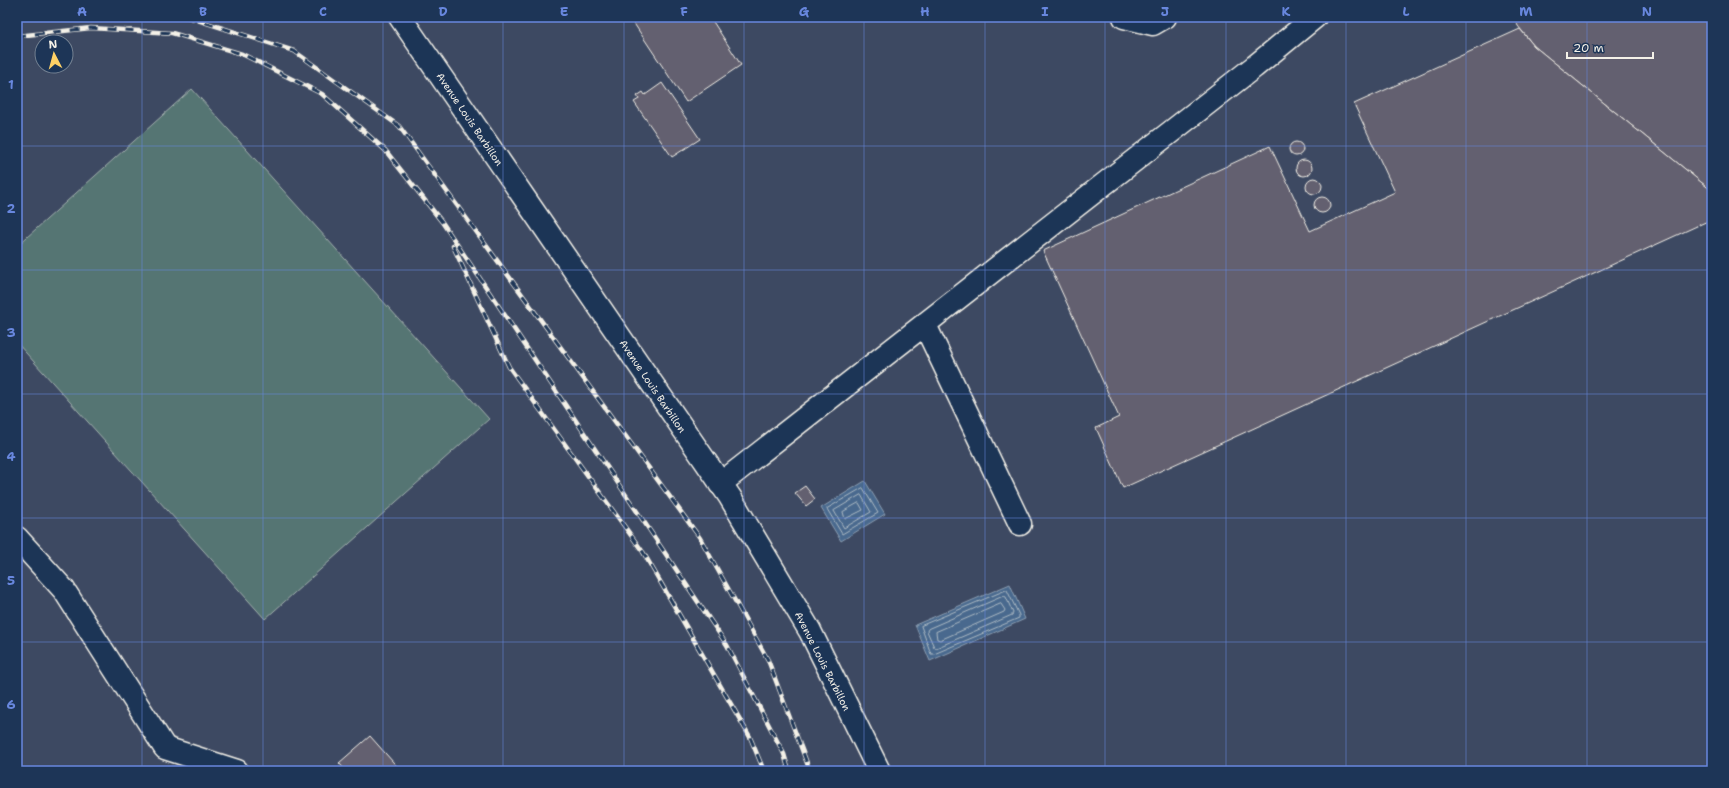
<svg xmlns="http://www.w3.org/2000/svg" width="1729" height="788" viewBox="0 0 1729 788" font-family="'Shantell Sans',sans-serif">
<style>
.built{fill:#3c4862;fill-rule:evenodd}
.green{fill:#557473;stroke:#a4b2ae}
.water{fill:#48698e;stroke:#8d9fb2}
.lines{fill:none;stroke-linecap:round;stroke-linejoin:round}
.shore{stroke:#afbbc4;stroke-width:1}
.building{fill:#646070;stroke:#f4f1e8}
.minor-casing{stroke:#f4f1e8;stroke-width:25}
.minor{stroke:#1d3557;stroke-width:22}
.rail-casing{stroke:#f4f1e8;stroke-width:4.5}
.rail{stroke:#1d3557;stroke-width:3;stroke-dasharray:9;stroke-linecap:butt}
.grid{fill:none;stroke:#6887de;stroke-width:1;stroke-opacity:0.55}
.labels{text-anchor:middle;stroke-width:3.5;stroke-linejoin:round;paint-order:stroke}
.street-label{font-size:10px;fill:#f4f1e8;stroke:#1d3557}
.neatline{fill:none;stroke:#6887de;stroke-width:1.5}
.grid-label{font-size:13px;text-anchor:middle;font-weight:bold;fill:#6887de}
</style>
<rect width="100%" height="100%" fill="#2b3e5c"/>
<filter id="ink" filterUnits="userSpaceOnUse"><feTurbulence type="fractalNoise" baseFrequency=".025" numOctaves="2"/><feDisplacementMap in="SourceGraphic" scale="8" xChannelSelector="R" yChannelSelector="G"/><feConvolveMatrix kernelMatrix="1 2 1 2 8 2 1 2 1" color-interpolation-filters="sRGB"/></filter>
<g filter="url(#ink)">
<!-- built -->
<path class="built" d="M 17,17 L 1712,17 L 1712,771 L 17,771 ZM 42,42 L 66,42 L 66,66 L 42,66 Z"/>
<!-- green -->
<polygon class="green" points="192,89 489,419 265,619 17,343 17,246"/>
<!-- water -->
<g class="water">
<polygon points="865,481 885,514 841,541 821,508"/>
<polygon points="1010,584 1025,619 930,661 915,625"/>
</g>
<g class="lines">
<!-- shore -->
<g class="shore">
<polygon points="863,488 878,513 842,534 827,509"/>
<polygon points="861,495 871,512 844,528 834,511"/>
<polygon points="859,503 863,510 845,519 843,512"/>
<polygon points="1007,590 1019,615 1019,618 934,654 931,654 921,626"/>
<polygon points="1004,596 1006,597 1013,613 1012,615 936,648 934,647 927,631 928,629"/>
<polygon points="1001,604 1005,610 1004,612 940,640 937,639 936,632"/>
</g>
</g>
<!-- building -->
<g class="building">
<polygon points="642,17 710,17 741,65 686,102 633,22"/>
<polygon points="1514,17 1704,17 1712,24 1712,191 1534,46 1518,26"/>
<polygon points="1520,29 1534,46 1712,191 1712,214 1709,216 1710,220 1123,488 1096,428 1119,417 1043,251 1270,146 1310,231 1395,192 1354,104"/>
<polygon points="662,83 700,139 672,157 634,102 639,99 637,96 643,92 645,95"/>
<circle cx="1296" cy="149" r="7"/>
<circle cx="1304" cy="168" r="8"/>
<circle cx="1314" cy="186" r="8"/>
<circle cx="1322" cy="205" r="8"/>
<polygon points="805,486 815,499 806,506 795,493"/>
<polygon points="370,736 401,771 346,771 339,763"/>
</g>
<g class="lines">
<defs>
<g id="minor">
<polyline points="400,17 730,497 810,631 879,771"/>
<polyline points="1124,17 1153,24 1165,17"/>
<polyline points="925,325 1020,524"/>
<polyline points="720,484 1254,67 1315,17"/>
<polyline points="17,538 64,590 165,748 237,771"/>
</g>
</defs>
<!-- minor casing -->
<use href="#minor" class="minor-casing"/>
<!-- minor -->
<use href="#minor" class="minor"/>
<defs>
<g id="rail">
<polyline points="188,17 294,51 399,126 700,538 768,660 810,771"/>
<polyline points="17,36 91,28 172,33 242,54 322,94 385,150 442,222 727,645 784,754 789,771"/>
<polyline points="453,246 509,367 643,552 750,737 764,771"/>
</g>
</defs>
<!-- rail casing -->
<use href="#rail" class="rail-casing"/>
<!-- rail -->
<use href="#rail" class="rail"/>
</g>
</g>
<!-- grid -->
<path class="grid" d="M 142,17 L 142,771M 263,17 L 263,771M 383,17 L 383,771M 503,17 L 503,771M 624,17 L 624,771M 744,17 L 744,771M 864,17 L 864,771M 985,17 L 985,771M 1105,17 L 1105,771M 1226,17 L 1226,771M 1346,17 L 1346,771M 1466,17 L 1466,771M 1587,17 L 1587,771M 17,146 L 1712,146M 17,270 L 1712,270M 17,394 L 1712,394M 17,518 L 1712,518M 17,642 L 1712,642"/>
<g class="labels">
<!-- street labels -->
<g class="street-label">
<text transform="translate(470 119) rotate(56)" y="4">Avenue Louis Barbillon</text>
<text transform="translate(653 386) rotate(56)" y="4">Avenue Louis Barbillon</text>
<text transform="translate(823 661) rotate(63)" y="4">Avenue Louis Barbillon</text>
</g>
</g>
<!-- margin -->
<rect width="1729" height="788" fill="none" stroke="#1d3557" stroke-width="44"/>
<!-- north arrow -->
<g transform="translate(54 54) rotate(354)"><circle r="19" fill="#1d3557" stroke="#738091"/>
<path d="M0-3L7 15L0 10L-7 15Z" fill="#ffd166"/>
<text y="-6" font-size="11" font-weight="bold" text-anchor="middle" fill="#f4f1e8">N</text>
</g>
<!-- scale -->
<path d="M1567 52v6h86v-6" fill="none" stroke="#f4f1e8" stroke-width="2"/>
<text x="1573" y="52" font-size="12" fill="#f4f1e8" stroke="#1d3557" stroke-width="3" paint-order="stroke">20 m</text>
<rect x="22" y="22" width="1685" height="744" class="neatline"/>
<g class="grid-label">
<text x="82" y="16">A</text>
<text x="203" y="16">B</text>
<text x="323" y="16">C</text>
<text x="443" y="16">D</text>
<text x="564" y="16">E</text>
<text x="684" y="16">F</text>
<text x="804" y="16">G</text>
<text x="925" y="16">H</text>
<text x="1045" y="16">I</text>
<text x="1165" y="16">J</text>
<text x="1286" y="16">K</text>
<text x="1406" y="16">L</text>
<text x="1526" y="16">M</text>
<text x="1647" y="16">N</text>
<text x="11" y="89">1</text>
<text x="11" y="213">2</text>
<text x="11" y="337">3</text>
<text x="11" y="461">4</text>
<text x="11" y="585">5</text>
<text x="11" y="709">6</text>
</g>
</svg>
